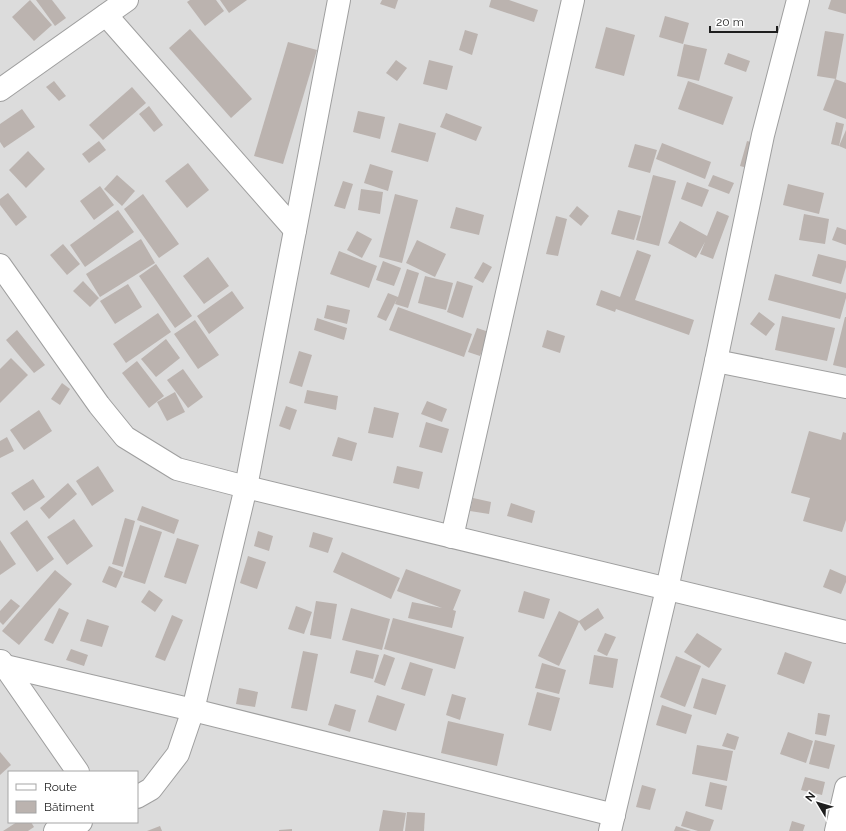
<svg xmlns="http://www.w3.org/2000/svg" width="846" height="831" viewBox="0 0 846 831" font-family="Raleway,sans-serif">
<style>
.residential{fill:#dcdcdc;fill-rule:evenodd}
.building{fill:#bbb3af}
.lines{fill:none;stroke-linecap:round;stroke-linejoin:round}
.street-casing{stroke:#9f9f9f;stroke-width:24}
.street{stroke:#fff;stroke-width:22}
</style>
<rect width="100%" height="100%" fill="#eeebe6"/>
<!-- residential -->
<path class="residential" d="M 0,0 L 846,0 L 846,831 L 0,831 ZM 9,772 L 137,772 L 137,822 L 9,822 Z"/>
<!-- building -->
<g class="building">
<polygon points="30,0 52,25 34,41 12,17"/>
<polygon points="36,0 52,0 66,18 55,26"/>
<polygon points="190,0 216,0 224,11 205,26 187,2"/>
<polygon points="220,0 247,0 229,13"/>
<polygon points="382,0 398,0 395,9 380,4"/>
<polygon points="491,0 509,0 538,10 534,22 489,7"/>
<polygon points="831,0 846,0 846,14 828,9"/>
<polygon points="665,16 689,23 683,44 659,37"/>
<polygon points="606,27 635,35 624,76 595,68"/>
<polygon points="190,29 252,99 231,118 169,48"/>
<polygon points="465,30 478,34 472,55 459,50"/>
<polygon points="825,31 844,34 836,79 817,76"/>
<polygon points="288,42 317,50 283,164 254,156"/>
<polygon points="684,44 707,49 699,81 677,76"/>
<polygon points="728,53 750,61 746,72 724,64"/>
<polygon points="396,60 407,68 397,81 386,73"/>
<polygon points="429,60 453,66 447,90 423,84"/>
<polygon points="835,79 846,83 846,119 823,110"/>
<polygon points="54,81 66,96 59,101 46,87"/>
<polygon points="688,81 733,97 723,125 678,109"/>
<polygon points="132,87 146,103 103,140 89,125"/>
<polygon points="149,106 163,125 154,132 139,114"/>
<polygon points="22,109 35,127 4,148 0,142 0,124"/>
<polygon points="358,111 385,117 380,139 353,132"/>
<polygon points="446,113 482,127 476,141 440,127"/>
<polygon points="836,122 844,124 839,146 831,144"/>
<polygon points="399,123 436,133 428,162 391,152"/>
<polygon points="846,130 846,149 839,146"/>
<polygon points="99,141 106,150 89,163 82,154"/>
<polygon points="747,141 762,145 755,170 740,166"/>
<polygon points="662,143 711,162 705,179 656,159"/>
<polygon points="635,144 657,150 650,173 628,167"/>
<polygon points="28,151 45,169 26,188 9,170"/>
<polygon points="188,163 209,190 187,208 165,181"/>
<polygon points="370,164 393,171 388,191 364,183"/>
<polygon points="117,175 135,191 122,206 104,189"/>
<polygon points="653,175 676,181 659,246 636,240"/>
<polygon points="713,175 734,183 729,194 708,186"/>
<polygon points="343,181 353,184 345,209 334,206"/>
<polygon points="687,182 709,190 702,207 681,199"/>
<polygon points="788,184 824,193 819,214 783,205"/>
<polygon points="100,186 114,205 94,220 80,201"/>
<polygon points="361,189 383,192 380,214 358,210"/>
<polygon points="8,193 27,217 16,226 0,205 0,199"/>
<polygon points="143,194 179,244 159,258 124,209"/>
<polygon points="395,194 418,200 402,263 379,257"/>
<polygon points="577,206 589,216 581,226 569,216"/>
<polygon points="456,207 484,215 479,235 450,228"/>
<polygon points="118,210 134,232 85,267 70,245"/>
<polygon points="618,210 641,216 634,240 611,234"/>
<polygon points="717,211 729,216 713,259 700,254 705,242 696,258 668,243 680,221 707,236"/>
<polygon points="804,214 829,219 825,244 799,240"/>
<polygon points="556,216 567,219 558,256 546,254"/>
<polygon points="837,227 846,230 846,245 832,240"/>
<polygon points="357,231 372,239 362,258 347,250"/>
<polygon points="141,239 155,263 100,297 86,274"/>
<polygon points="417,240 446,254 435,277 406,263"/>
<polygon points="63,244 80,264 67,275 50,255"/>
<polygon points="637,250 651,255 635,300 694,320 689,335 616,309 615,312 596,305 601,290 620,297"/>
<polygon points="339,251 377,266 369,288 330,274"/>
<polygon points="818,254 846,261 846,267 841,284 812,276"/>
<polygon points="208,257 229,286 204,304 183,276"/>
<polygon points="383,261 401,268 394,286 376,280"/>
<polygon points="483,262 492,267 483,283 474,278"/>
<polygon points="156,264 192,316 175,328 139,276"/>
<polygon points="407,269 419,273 408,308 395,304 397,299 386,321 377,317 388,293 398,297"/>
<polygon points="775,274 846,293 846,298 840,319 768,300"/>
<polygon points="425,276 453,283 446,310 418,303"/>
<polygon points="83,281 99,298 90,307 73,291"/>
<polygon points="457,281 473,286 463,318 447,312"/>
<polygon points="128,284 142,307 115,324 100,301"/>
<polygon points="232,291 244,308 209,334 197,316"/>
<polygon points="327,305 350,310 347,324 324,318"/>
<polygon points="398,307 472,334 464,357 389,330"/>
<polygon points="759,312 775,324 766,336 750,324"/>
<polygon points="158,313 171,332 126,363 113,344"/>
<polygon points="782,316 835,328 827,361 775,350"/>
<polygon points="845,317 846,317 846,368 833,365"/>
<polygon points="317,318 347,328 344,340 314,330"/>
<polygon points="195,320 219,355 198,369 174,334"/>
<polygon points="477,328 489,332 480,356 468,352"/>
<polygon points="17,330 45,365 34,373 6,340"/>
<polygon points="547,330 565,336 560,353 542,347"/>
<polygon points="166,339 180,358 156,377 141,359"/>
<polygon points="299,351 312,355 302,387 289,383"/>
<polygon points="11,358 28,375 0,403 0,369"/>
<polygon points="137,361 164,396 149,408 122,373"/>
<polygon points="183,369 203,397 188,408 167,380"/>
<polygon points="62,383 70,389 60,405 51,399"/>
<polygon points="307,390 338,396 336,410 304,403"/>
<polygon points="175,392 185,412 167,421 157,402"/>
<polygon points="427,401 447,409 442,422 421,414"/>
<polygon points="286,406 297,410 290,430 279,426"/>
<polygon points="374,407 399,413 393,438 368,433"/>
<polygon points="39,410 52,431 24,450 10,430"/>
<polygon points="426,422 449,429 442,453 419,447"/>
<polygon points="809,431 841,440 843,432 846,433 846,520 842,532 803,521 810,498 791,493"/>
<polygon points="7,437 14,451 0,458 0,441"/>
<polygon points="338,437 357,443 352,461 332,456"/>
<polygon points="98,466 114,491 92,506 76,481"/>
<polygon points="397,466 423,472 419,489 393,483"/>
<polygon points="33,479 45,497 24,511 11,493"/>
<polygon points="68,483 77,494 49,519 40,508"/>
<polygon points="473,498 491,502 489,514 470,511"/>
<polygon points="511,503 535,511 532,523 507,516"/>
<polygon points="142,506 179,520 174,534 137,520"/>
<polygon points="125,518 135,521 123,567 112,564"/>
<polygon points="74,519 93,546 67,565 47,537"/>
<polygon points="27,520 54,559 37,572 10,533"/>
<polygon points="140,525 162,532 145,584 123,577"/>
<polygon points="258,531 273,536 269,551 254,546"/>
<polygon points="313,532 333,538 328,553 309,547"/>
<polygon points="177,538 199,545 186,584 164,577"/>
<polygon points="0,540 16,564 0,575"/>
<polygon points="342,552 400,578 391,599 333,572"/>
<polygon points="248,556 266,562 257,589 240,583"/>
<polygon points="109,566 123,572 116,588 102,582"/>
<polygon points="406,569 461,590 453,610 456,611 452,628 408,618 412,602 442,608 397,591"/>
<polygon points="830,569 846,576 846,582 841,594 823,587"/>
<polygon points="55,570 72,584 19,645 2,631"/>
<polygon points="149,590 163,600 155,612 141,602"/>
<polygon points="524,591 550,599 544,619 518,612"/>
<polygon points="11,599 20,606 3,625 0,622 0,611"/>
<polygon points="316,601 337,604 331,639 310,635"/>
<polygon points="296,606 312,612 304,634 288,629"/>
<polygon points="59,608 69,613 53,644 44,640"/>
<polygon points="351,608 390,619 382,650 342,640"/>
<polygon points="598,608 604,618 585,631 579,622 559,666 538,656 559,611 579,621"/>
<polygon points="172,615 183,620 165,661 155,657"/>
<polygon points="393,618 464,637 455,669 384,649"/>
<polygon points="87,619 109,626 102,647 80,641"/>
<polygon points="605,633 616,637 607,656 597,651"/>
<polygon points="697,633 722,649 709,668 684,652"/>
<polygon points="71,649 88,655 84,666 66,660"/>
<polygon points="356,650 379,655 373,679 350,673"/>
<polygon points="303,651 318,654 307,711 291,708"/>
<polygon points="785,652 812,662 804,684 777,674"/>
<polygon points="384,654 395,658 385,686 374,682"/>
<polygon points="594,655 618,659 613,688 589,684"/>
<polygon points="676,656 701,666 685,707 660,697"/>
<polygon points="410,662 433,669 425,696 401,689"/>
<polygon points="542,663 566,670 559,694 535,688"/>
<polygon points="702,678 726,685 716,715 693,708"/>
<polygon points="239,688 258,692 255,707 236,704"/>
<polygon points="537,692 560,698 551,731 528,725"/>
<polygon points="452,694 466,698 460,720 446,715"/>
<polygon points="377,695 405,704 396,731 368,722"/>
<polygon points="335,704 356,710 350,732 328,725"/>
<polygon points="662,705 692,715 686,734 656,725"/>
<polygon points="818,713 830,715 826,736 815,734"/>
<polygon points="448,721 504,734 497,766 441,753"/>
<polygon points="788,732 813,741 806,763 780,754"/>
<polygon points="727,733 739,737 735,750 722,746"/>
<polygon points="815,740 835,745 829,769 809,764"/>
<polygon points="697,745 733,751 727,781 692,774"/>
<polygon points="0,752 11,765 0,775"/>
<polygon points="805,777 825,782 822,795 801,790"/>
<polygon points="710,782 727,786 722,810 705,806"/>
<polygon points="642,785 656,789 650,810 636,807"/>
<polygon points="383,810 406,813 403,831 379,831"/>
<polygon points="686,811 714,820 710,831 698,831 681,826"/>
<polygon points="407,812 425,813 424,831 405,831"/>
<polygon points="792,821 805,825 803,831 789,831"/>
<polygon points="17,822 31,822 34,827 28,831 3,831"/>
<polygon points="160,826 162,831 147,831"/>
<polygon points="676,826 691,831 674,831"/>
<polygon points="292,829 292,831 279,831 279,830"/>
</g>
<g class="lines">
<defs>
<g id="street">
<polyline points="106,15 295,230"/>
<polyline points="0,90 127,0"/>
<polyline points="0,265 99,405 125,437 177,469 246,487 846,632"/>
<polyline points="716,361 846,387"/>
<polyline points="452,537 573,0"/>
<polyline points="1,661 78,772"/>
<polyline points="5,666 193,710 614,815"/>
<polyline points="137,797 151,789 178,754 193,710 246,487 339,0"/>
<polyline points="55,831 81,822"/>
<polyline points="610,831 667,589 716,361 763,135 798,0"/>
<polyline points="836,831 846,788"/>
</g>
</defs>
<!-- street casing -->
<use href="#street" class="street-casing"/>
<!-- street -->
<use href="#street" class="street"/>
</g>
<!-- legend -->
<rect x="8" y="771" width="130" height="52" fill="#ffffff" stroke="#a5a5a5"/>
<rect x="16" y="784" width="20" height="6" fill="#ffffff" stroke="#a5a5a5"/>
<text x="44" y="791" font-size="12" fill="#1e1e1e">Route</text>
<rect x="16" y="801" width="20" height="12" fill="#bbb3af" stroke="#a5a5a5"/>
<text x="44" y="811" font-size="12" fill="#1e1e1e">Bâtiment</text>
<!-- north arrow -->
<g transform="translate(818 803) rotate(308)" stroke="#ffffff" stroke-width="3" paint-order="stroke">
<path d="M0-3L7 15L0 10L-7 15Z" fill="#1e1e1e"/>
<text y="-6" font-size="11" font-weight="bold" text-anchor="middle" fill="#1e1e1e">N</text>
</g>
<!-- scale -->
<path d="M710 26v6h67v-6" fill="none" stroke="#1e1e1e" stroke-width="2"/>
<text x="716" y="26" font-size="12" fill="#1e1e1e" stroke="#ffffff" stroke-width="3" paint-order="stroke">20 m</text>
</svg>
